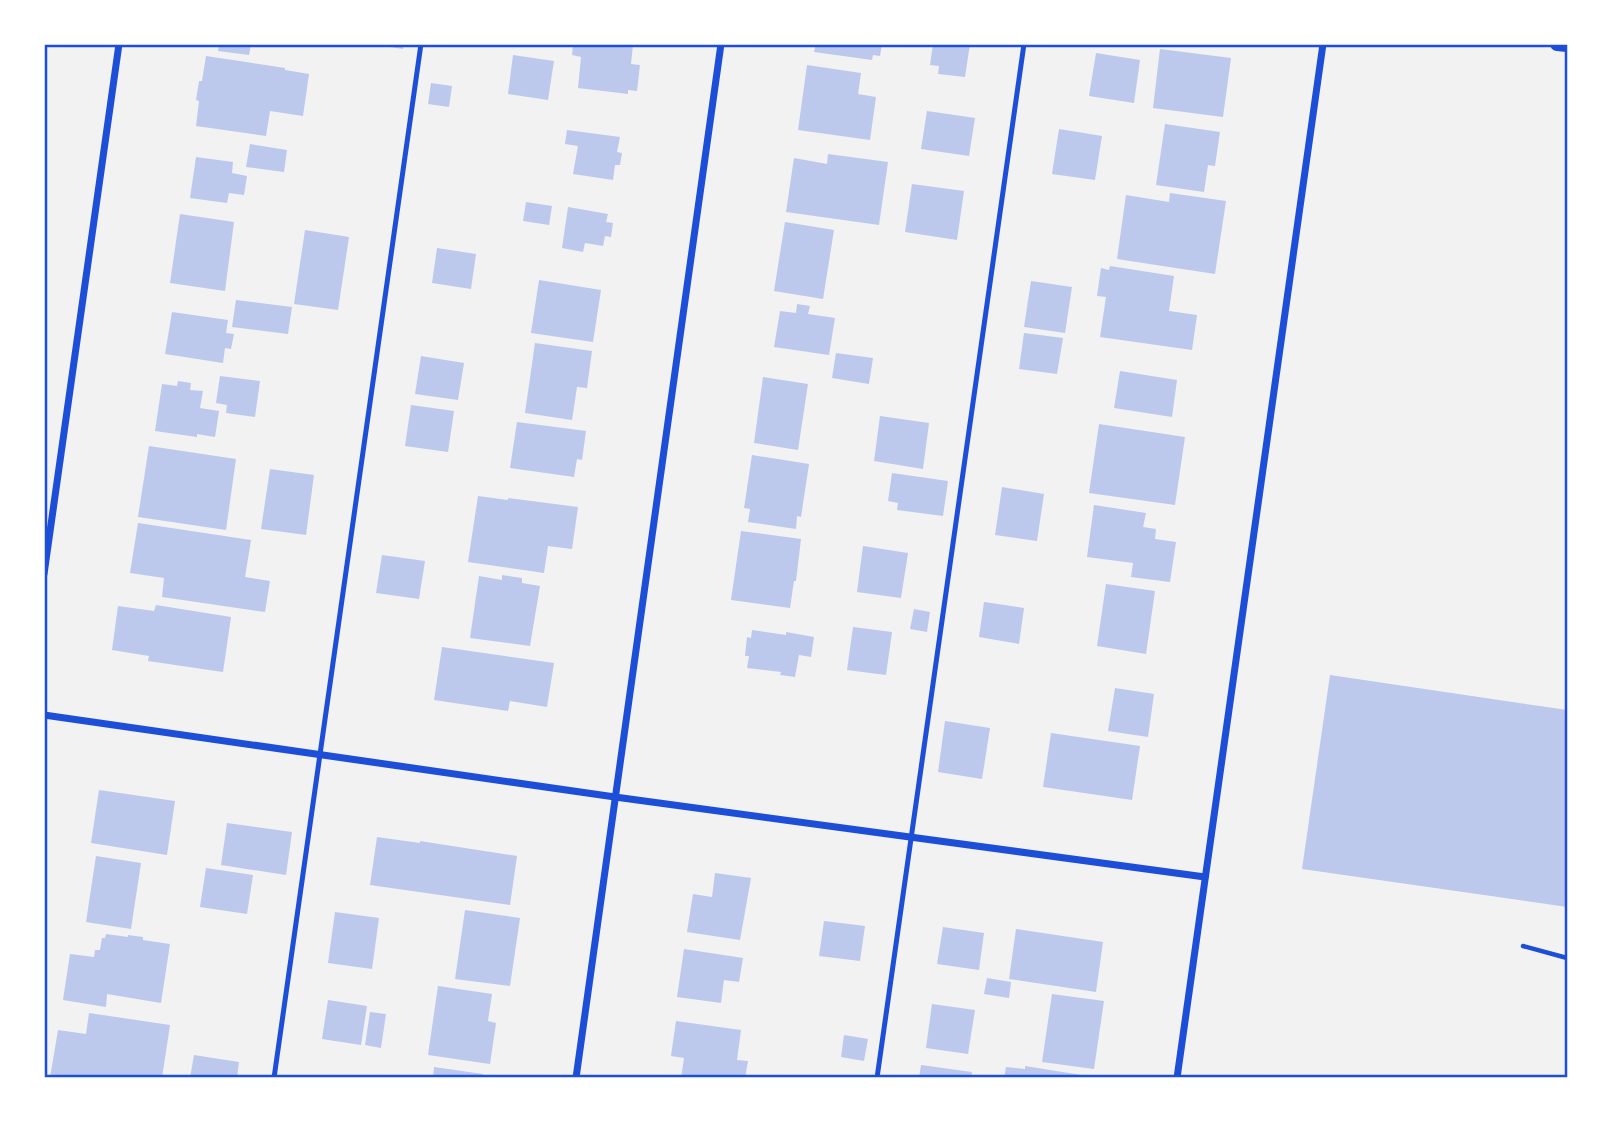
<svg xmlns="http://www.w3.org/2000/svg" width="1611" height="1122" viewBox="0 0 1611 1122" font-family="Raleway,sans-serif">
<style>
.building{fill:#bdc9ec}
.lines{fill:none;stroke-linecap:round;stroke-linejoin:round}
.path{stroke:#1d4ed8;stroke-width:4.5}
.service{stroke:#1d4ed8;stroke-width:5}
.minor{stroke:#1d4ed8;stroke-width:7}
.secondary{stroke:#1d4ed8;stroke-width:14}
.neatline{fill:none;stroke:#1d4ed8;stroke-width:2.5}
</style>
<rect width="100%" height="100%" fill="#f2f2f2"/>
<!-- building -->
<g class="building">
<polygon points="219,44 251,44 249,55 218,51"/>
<polygon points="376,44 404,44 403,49 376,45"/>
<polygon points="573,44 633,45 631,64 640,65 637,91 628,90 628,94 578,88 581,57 572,55"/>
<polygon points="816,44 882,44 880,56 873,55 872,60 814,52"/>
<polygon points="933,44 970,44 965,77 938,74 939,66 930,65"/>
<polygon points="1160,49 1231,58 1223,117 1153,108"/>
<polygon points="1096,53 1140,60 1134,103 1089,96"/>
<polygon points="513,55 554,61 548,100 508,94"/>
<polygon points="206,56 285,68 285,70 309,74 303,116 270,111 266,136 196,126 199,101 196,100 199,81 202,81"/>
<polygon points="807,65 861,73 858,94 876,97 870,140 798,130"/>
<polygon points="431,83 452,86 449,107 428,104"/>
<polygon points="927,111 975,118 969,156 921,149"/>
<polygon points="1165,124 1220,132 1215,166 1208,165 1204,192 1156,185"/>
<polygon points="1059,129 1102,136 1095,180 1052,174"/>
<polygon points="567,130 620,137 617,152 622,153 620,165 615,165 613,180 573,174 578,146 565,144"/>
<polygon points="250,144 287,150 284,172 246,167"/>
<polygon points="828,154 888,162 879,225 786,212 794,158 827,164"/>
<polygon points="196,157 233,162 232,173 247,176 244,195 229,193 227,203 190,198"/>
<polygon points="912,184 964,191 957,240 905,232"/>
<polygon points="1170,193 1226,201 1215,274 1117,259 1126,195 1169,202"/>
<polygon points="526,202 552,206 549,225 523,221"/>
<polygon points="568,207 608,214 606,222 613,223 611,237 605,236 603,246 585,243 583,252 562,248"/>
<polygon points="180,214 234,222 225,291 170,283"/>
<polygon points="785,222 834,230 823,299 774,291"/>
<polygon points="305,230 349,237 338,310 294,304"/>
<polygon points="437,248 476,254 471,289 432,283"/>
<polygon points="1110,266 1174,276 1169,311 1197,315 1192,350 1100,337 1106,297 1097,296 1101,268 1109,270"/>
<polygon points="539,280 601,290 593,342 531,333"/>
<polygon points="1031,281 1072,287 1065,333 1024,327"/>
<polygon points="236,300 292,307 288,334 232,327"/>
<polygon points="797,304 810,306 808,314 835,318 829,355 774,347 780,311 796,313"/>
<polygon points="172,312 228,320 226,333 234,334 231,349 225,348 223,363 165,354"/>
<polygon points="1024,333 1063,338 1057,374 1019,369"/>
<polygon points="535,343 592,351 587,388 577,387 572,420 525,413"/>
<polygon points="836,353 873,358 869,384 832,378"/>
<polygon points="421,356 464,363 458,400 415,394"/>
<polygon points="1120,371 1177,380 1172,417 1114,408"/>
<polygon points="220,376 260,381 255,417 226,413 227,405 216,403"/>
<polygon points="763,377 808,384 798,450 754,443"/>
<polygon points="178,381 191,383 190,390 203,391 200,408 219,411 215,437 197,434 197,437 155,431 162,384 177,386"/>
<polygon points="411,405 454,411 448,452 405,446"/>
<polygon points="880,416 929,423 923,469 874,461"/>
<polygon points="517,422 586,431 582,460 577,459 574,477 510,468"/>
<polygon points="1099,424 1185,437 1175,505 1089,493"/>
<polygon points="149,446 236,459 226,530 138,517"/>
<polygon points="752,455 809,464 801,517 797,516 796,529 748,522 750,509 744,508"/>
<polygon points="270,469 314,475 306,535 261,529"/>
<polygon points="892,473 948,481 943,516 897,510 898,503 888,501"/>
<polygon points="1002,487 1044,494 1037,541 995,535"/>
<polygon points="478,496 508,500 508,498 578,507 572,549 548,546 544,573 468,562"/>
<polygon points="1094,505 1146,513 1143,527 1156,529 1155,539 1176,542 1170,582 1131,577 1133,563 1087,557"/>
<polygon points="138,523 251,540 245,577 270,581 265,612 162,597 164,578 130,573"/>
<polygon points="741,531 801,539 796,581 794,581 790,608 731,600"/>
<polygon points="863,546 908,553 901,598 857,592"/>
<polygon points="382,555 425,561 419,599 376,593"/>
<polygon points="502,575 522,578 522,583 540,586 530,646 470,638 479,576 502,580"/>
<polygon points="1106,584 1155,591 1146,654 1097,646"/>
<polygon points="984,602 1024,608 1019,644 979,637"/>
<polygon points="156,605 231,617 223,672 148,661 149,656 112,650 118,606 154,611"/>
<polygon points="914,609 930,612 927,632 910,629"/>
<polygon points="853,627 892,632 886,675 847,670"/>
<polygon points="752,630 786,635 786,632 814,637 811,657 799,655 795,677 780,675 781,672 747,668 749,656 745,656 747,637 751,638"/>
<polygon points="442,647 554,663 547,707 510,701 508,711 434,700"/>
<polygon points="1330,675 1567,710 1567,907 1302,869"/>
<polygon points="1115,688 1154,694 1148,737 1108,731"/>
<polygon points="945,721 990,728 982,779 938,772"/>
<polygon points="1051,733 1140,746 1132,800 1043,787"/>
<polygon points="99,790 175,801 167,855 91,843"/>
<polygon points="227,823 292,832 286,875 221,865"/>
<polygon points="377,837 420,843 420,841 517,856 510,905 370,885"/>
<polygon points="96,856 141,863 131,929 86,922"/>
<polygon points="206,868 253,875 247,914 200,907"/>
<polygon points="715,873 751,878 740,940 687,932 693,894 712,897"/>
<polygon points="465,910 520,918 510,986 455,979"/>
<polygon points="335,912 379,918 372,969 328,963"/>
<polygon points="824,921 865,926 860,961 819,956"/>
<polygon points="943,927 984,933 979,970 937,964"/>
<polygon points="1016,929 1103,942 1096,992 1009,979"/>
<polygon points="106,934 128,937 128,935 143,937 143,940 170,944 161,1003 107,994 106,1007 63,1000 70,954 94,957 95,950 100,950 102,938 105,938"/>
<polygon points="684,949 743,958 739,982 724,980 721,1003 677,997"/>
<polygon points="987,978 1011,982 1009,998 984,994"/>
<polygon points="438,986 492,994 488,1021 496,1023 490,1064 428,1055"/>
<polygon points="1052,994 1104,1001 1094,1069 1042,1062"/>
<polygon points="328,1000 367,1006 361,1045 322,1039"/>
<polygon points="932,1004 975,1010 968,1054 926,1048"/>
<polygon points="370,1012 386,1014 381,1048 365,1045"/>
<polygon points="89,1013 170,1025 162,1078 50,1078 58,1030 86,1034"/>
<polygon points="676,1021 741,1030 737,1060 748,1061 745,1078 681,1078 684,1058 671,1056"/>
<polygon points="844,1035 868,1039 864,1061 841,1057"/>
<polygon points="194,1055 239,1062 237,1078 190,1078"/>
<polygon points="921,1065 972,1072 971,1078 919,1078"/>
<polygon points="1025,1066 1094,1077 1094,1078 1004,1078 1006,1067 1025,1069"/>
<polygon points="434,1067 483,1074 482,1078 433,1078"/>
</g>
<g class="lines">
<!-- path -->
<polyline class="path" points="1523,946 1567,958"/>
<!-- service -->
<g class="service">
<polyline points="274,1078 421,44"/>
<polyline points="877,1078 1024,44"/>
</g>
<!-- minor -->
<g class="minor">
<polyline points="44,574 119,44"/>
<polyline points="44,715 615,797 1205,877"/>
<polyline points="576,1078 721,44"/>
<polyline points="1177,1078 1323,44"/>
</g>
<!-- secondary -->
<polyline class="secondary" points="1557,44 1567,45"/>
</g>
<!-- border -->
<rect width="1611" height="1122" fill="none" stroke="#ffffff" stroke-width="91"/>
<rect x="46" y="46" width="1520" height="1030" class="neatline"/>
</svg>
